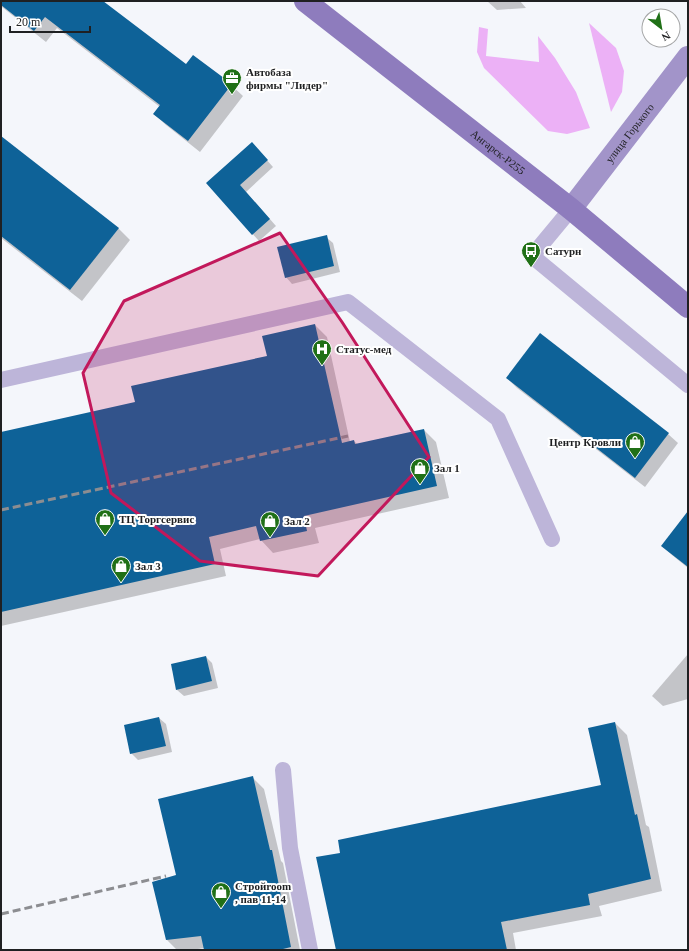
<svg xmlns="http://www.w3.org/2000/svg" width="689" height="951" viewBox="0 0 689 951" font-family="'Times New Roman',serif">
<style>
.green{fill:#ecb1f6}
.shadow{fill:#0003}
.building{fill:#0e6298}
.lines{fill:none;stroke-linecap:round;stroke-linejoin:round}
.lane{stroke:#bdb5d9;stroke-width:16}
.secondary{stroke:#a294c9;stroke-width:22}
.primary{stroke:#8e7cbd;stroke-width:22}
.rail{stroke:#8c8d91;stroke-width:3;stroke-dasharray:8 4;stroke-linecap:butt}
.marked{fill:#c2185b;fill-opacity:0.2;stroke:#c2185b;stroke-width:3;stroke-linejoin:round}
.labels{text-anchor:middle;stroke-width:4;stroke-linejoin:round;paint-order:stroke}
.poi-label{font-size:11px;font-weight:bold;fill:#1f2022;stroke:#fff;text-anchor:start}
.street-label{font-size:11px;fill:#1f2022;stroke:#fff}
</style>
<rect width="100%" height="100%" fill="#f4f6fb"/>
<!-- green -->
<g class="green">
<polygon points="589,23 616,48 624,71 622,92 611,112"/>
<polygon points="479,27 488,29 486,56 539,62 538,36 555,58 576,92 590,128 567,134 548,131 484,68 477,52"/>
</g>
<!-- shadow -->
<g class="shadow">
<polygon points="1,1 74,1 186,66 231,85 243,96 200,152 166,125 154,114 160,107 57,28 46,42 2,7 1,8"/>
<polygon points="487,1 520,1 526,8 497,10"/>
<polygon points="1,137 118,228 130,240 82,301 1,238"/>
<polygon points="258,150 273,167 246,192 276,226 259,241 207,183"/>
<polygon points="326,237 333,243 340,272 292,284 286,277"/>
<polygon points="315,325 327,337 350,442 354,441 358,445 424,430 436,442 449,498 315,528 319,543 273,553 260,539 220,549 226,576 1,626 1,433 136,403 268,357"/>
<polygon points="507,378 668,434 678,443 645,487 517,388"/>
<polygon points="688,512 688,568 672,555 662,546"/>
<polygon points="688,654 688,699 663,706 652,696"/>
<polygon points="206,657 212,663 218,688 184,696 177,690"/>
<polygon points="159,718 166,724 172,752 138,760 131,753"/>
<polygon points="615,723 627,735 646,825 649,827 662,891 599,906 602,916 513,933 516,950 337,950 342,854 603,785"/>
<polygon points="252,777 264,789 281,861 283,863 300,950 205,950 205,948 191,950 177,950 167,940 177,876"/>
</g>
<!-- building -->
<g class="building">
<polygon points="1,1 103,1 186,64 193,55 232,84 188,141 153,114 160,105 45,17 34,31 1,5"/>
<polygon points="1,136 119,228 70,290 1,236"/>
<polygon points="252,142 268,160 240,185 270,219 252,235 206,183"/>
<polygon points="327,235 334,266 285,278 277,247"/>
<polygon points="315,324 342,443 354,440 355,444 424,429 437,486 304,516 307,531 260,541 256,526 209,537 215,564 1,612 1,432 135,402 131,386 267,356 262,336"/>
<polygon points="540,333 669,433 635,478 506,378"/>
<polygon points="688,511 688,567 661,546"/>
<polygon points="206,656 212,681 176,690 171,664"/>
<polygon points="159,717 166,746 130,754 124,725"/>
<polygon points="615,722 635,815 637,814 651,879 588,894 590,905 501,922 507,950 336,950 316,857 340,853 338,840 601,785 588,728"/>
<polygon points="253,776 270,850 272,850 291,947 279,950 204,950 201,936 166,940 152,882 176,875 158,799"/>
</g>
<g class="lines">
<!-- lane -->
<g class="lane">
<polyline points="571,209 532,256 688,385"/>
<polyline points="1,380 348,302 498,419 552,539"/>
<polyline points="283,770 290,848 310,950"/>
</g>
<!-- secondary -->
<path class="secondary" id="s1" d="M 571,209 L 688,57"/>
<!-- primary -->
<path class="primary" id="s2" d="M 305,1 L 571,209 L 688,307"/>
<!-- rail -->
<g class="rail">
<polyline points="1,510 348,436"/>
<polyline points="1,914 166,876"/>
</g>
</g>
<!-- marked area -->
<path class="marked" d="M 280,233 L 342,322 L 429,457 L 318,576 L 200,561 L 111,493 L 83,373 L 124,301 Z"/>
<!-- icons -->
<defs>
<symbol id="office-pin" viewBox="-11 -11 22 30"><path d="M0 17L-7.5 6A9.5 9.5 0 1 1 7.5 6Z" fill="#207017" stroke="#fff"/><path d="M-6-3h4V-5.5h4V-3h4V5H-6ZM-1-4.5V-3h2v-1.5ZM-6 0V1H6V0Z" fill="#fff"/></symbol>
<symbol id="bus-pin" viewBox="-11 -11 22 30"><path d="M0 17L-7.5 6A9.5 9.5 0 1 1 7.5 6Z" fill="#207017" stroke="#fff"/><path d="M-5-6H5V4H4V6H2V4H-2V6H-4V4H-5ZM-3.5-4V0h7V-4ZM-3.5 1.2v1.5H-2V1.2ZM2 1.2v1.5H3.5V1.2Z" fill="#fff"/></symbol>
<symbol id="hospital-pin" viewBox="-11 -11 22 30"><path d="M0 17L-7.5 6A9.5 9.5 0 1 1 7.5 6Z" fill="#207017" stroke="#fff"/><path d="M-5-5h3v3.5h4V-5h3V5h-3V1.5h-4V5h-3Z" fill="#fff"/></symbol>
<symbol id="shop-pin" viewBox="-11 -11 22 30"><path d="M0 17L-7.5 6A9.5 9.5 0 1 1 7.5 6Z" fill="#207017" stroke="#fff"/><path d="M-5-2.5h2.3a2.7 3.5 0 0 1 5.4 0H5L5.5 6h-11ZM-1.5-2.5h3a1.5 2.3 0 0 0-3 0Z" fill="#fff"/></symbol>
</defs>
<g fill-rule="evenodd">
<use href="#office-pin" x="221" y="67" width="22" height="30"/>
<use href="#bus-pin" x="520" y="240" width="22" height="30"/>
<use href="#hospital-pin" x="311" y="338" width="22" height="30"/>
<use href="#shop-pin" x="624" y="431" width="22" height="30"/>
<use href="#shop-pin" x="409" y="457" width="22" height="30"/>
<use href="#shop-pin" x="94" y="508" width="22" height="30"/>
<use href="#shop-pin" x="259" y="510" width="22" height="30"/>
<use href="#shop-pin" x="110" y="555" width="22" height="30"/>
<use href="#shop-pin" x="210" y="881" width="22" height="30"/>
</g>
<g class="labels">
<!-- poi labels -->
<g class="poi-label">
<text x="246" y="76">Автобаза<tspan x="246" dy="13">фирмы "Лидер"</tspan></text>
<text x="545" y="255">Сатурн</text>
<text x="336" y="353">Статус-мед</text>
<text x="621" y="446" text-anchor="end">Центр Кровли</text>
<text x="434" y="472">Зал 1</text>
<text x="119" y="523">ТЦ Торгсервис</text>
<text x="284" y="525">Зал 2</text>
<text x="135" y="570">Зал 3</text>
<text x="235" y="890">Стройroom<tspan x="235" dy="13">, пав 11-14</tspan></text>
</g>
<!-- street labels -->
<g class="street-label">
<text dy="4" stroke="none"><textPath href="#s1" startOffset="96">улица Горького</textPath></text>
<text dy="4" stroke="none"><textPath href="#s2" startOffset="245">Ангарск-Р255</textPath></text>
</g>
</g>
<!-- border -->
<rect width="689" height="951" fill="none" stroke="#1f2022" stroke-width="4"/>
<!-- north arrow -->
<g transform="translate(661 28) rotate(149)"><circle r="19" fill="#ffffff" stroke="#a5a6a7"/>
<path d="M0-3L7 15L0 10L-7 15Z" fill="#207017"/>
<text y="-6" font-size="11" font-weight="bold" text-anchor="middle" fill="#1f2022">N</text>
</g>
<!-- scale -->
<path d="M10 26v6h80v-6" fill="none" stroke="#1f2022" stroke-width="2"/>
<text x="16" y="26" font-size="12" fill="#1f2022" stroke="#ffffff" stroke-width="3" paint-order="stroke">20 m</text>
</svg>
